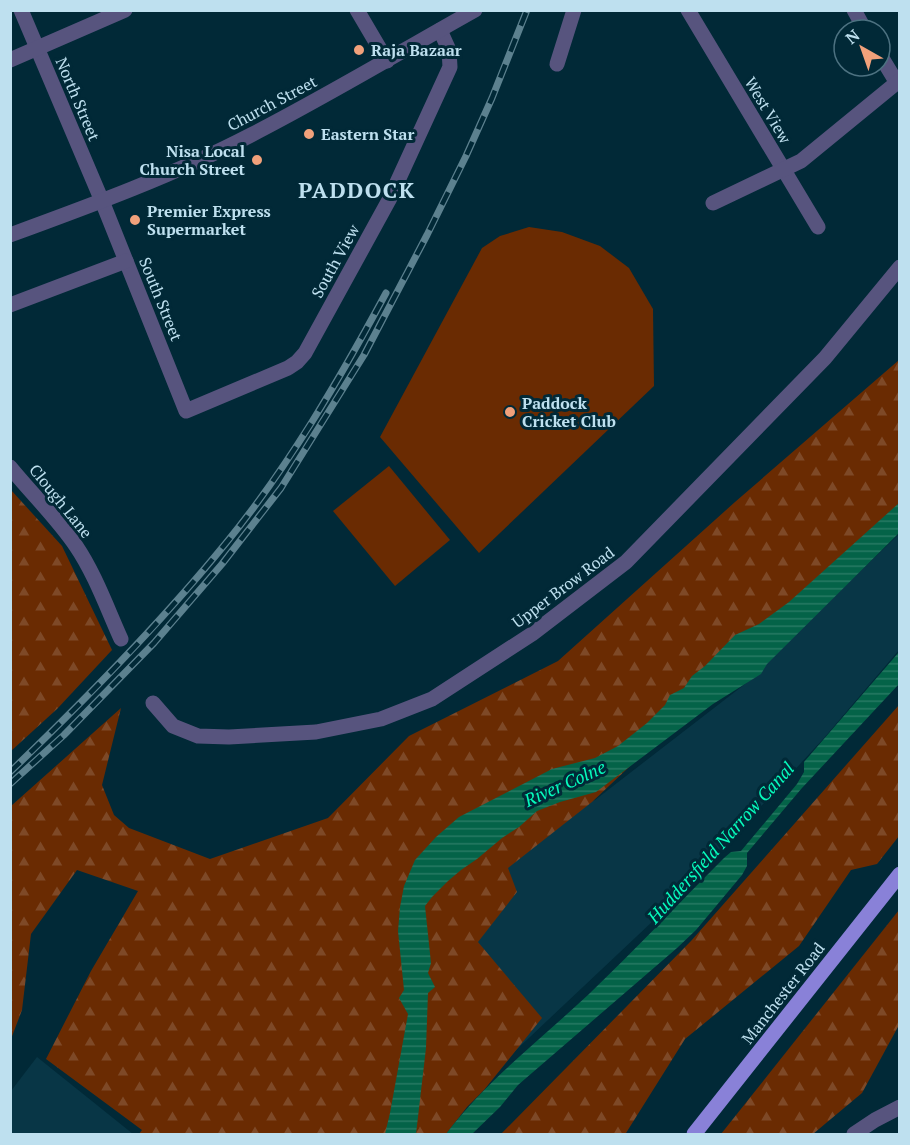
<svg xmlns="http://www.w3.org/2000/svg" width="910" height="1145" viewBox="0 0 910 1145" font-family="'PT Serif',serif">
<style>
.built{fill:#083646}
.forest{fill:url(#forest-firs)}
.garden{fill:#6a2b02}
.water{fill:url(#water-rules)}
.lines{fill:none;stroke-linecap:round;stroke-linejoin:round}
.minor{stroke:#57547e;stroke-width:15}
.major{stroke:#8981d8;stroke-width:15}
.rail-casing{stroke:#5c818f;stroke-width:7}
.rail{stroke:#012937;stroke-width:4.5;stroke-dasharray:14;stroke-linecap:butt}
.poi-dot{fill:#f1a17b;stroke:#012937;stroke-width:2}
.labels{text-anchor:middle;stroke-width:6;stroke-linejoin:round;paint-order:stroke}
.poi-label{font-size:16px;font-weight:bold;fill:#bee0ef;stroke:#012937;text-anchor:start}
.street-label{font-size:16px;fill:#bee0ef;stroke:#012937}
.water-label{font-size:18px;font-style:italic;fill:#06fbbc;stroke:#012937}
.district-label{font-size:22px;font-weight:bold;letter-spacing:1.5px;fill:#bee0ef;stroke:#012937}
</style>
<defs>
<pattern id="forest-firs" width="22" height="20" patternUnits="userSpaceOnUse" patternTransform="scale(1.5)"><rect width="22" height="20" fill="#6a2b02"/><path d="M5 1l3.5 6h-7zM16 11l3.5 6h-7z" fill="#7e4927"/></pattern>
<pattern id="water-rules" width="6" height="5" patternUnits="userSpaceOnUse" patternTransform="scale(1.5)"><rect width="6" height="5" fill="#046348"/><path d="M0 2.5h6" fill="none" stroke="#277963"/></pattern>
</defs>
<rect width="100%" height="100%" fill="#012937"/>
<!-- built -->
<g class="built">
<polygon points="899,534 899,650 824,738 671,904 479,1085 430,1084 495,835 595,800 758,674 761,667"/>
<polygon points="37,1057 133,1134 11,1134 11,1091"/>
</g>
<!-- forest -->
<g class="forest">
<polygon points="899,360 899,512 592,802 508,868 517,892 478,942 542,1018 484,1090 467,1107 446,1134 139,1134 142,1130 46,1059 91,971 138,891 77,870 31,934 22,1010 11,1039 11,806 121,708 102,785 114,815 129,828 210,859 328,818 409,736 558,661 735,502"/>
<polygon points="11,490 62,546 112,650 57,709 11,751"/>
<polygon points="899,705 899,836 877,864 851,870 799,946 685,1039 626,1133 623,1134 501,1134 691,941"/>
<polygon points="899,910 899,1025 862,1093 813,1134 721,1134"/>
</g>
<!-- garden -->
<g class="garden">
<polygon points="529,227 562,232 600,246 629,268 653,309 654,386 479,553 380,437 482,248 500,236"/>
<polygon points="389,466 450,540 395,586 333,511"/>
</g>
<!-- water -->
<g class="water">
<polygon points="899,503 899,533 767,664 761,674 713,704 596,792 560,802 537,811 519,827 502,838 477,859 461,870 448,881 432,897 425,906 431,963 428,973 435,987 428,993 426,1048 416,1134 385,1134 390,1113 408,1014 399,998 404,990 398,931 400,907 404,886 415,860 436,837 459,817 552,769 595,758 618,746 647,723 665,705 670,695 684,688 692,676 705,666 735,635 759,624 789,602"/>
<path d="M 899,652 L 899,684 L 802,788 L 747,853 L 747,866 L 742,875 L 696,930 L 677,948 L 518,1085 L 500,1107 L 472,1134 L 446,1134 C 486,1081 540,1040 589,994 C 635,950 679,903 724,858 L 731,852 L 741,851 L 797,784 L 804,772 L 804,762 Z"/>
</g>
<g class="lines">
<!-- minor -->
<g class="minor">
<polyline points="21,10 102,201 186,411 288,368 297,362 305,353 389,200 450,67 449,50 440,30"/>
<polyline points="357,10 387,61"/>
<polyline points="688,10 818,227"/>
<polyline points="854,10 865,30"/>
<polyline points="880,55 897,83"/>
<polyline points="10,60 125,10"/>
<polyline points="557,64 574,10"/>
<polyline points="713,203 801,161 900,80"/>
<path d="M 10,235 C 92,205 174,175 251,135 C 327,96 400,52 475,10"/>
<polyline points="10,305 126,261"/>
<path d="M 10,467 C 32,494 57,518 76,546 C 95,574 107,608 121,639"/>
<polyline points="153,703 173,726 198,736 229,737 316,732 381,719 432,699 532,634 626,562 825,358 900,267"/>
<polyline points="854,1134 875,1120 900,1107"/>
</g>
<!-- major -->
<polyline class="major" points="694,1134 900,874"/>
<defs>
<g id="rail">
<path d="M 10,772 C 86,699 160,624 226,543 C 289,466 339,380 386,293"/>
<polyline points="10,784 64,735 154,643 222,564 281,488 364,355 427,235 466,156 492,98 527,10"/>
</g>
</defs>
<!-- rail casing -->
<use href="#rail" class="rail-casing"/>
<!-- rail -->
<use href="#rail" class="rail"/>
</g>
<!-- markers -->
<g class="poi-dot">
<circle cx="359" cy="50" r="6"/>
<circle cx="309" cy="134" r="6"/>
<circle cx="257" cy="160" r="6"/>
<circle cx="135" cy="220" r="6"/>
<circle cx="510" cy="412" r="6"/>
</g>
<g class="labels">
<!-- poi labels -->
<g class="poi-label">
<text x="371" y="56">Raja Bazaar</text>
<text x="321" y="140">Eastern Star</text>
<text x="245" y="157" text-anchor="end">Nisa Local<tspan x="245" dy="18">Church Street</tspan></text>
<text x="147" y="217">Premier Express<tspan x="147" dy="18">Supermarket</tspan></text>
<text x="522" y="409">Paddock<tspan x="522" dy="18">Cricket Club</tspan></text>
</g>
<!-- street labels -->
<g class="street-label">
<text transform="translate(78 99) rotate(67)" y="6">North Street</text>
<text transform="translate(272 103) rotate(-28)" y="6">Church Street</text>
<text transform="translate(768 110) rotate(59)" y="6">West View</text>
<text transform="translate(335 261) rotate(-61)" y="6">South View</text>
<text transform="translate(161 299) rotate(68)" y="6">South Street</text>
<text transform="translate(61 501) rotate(51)" y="6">Clough Lane</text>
<text transform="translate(563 587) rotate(-37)" y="6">Upper Brow Road</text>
<text transform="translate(783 993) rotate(-52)" y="6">Manchester Road</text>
</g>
<!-- water labels -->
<g class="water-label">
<text transform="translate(565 784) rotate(-24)" y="6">River Colne</text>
<text transform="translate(721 843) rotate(-48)" y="6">Huddersfield Narrow Canal</text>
</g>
<!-- district labels -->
<g class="district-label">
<text x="357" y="198">PADDOCK</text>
</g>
</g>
<!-- border -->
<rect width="910" height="1145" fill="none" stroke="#bee0ef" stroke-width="24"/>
<!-- north arrow -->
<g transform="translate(862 48) rotate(320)"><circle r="28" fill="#012937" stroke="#4d7281" stroke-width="1.5"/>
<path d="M0-4.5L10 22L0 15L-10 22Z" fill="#f1a17b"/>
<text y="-9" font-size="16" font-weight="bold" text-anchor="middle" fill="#bee0ef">N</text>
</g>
</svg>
